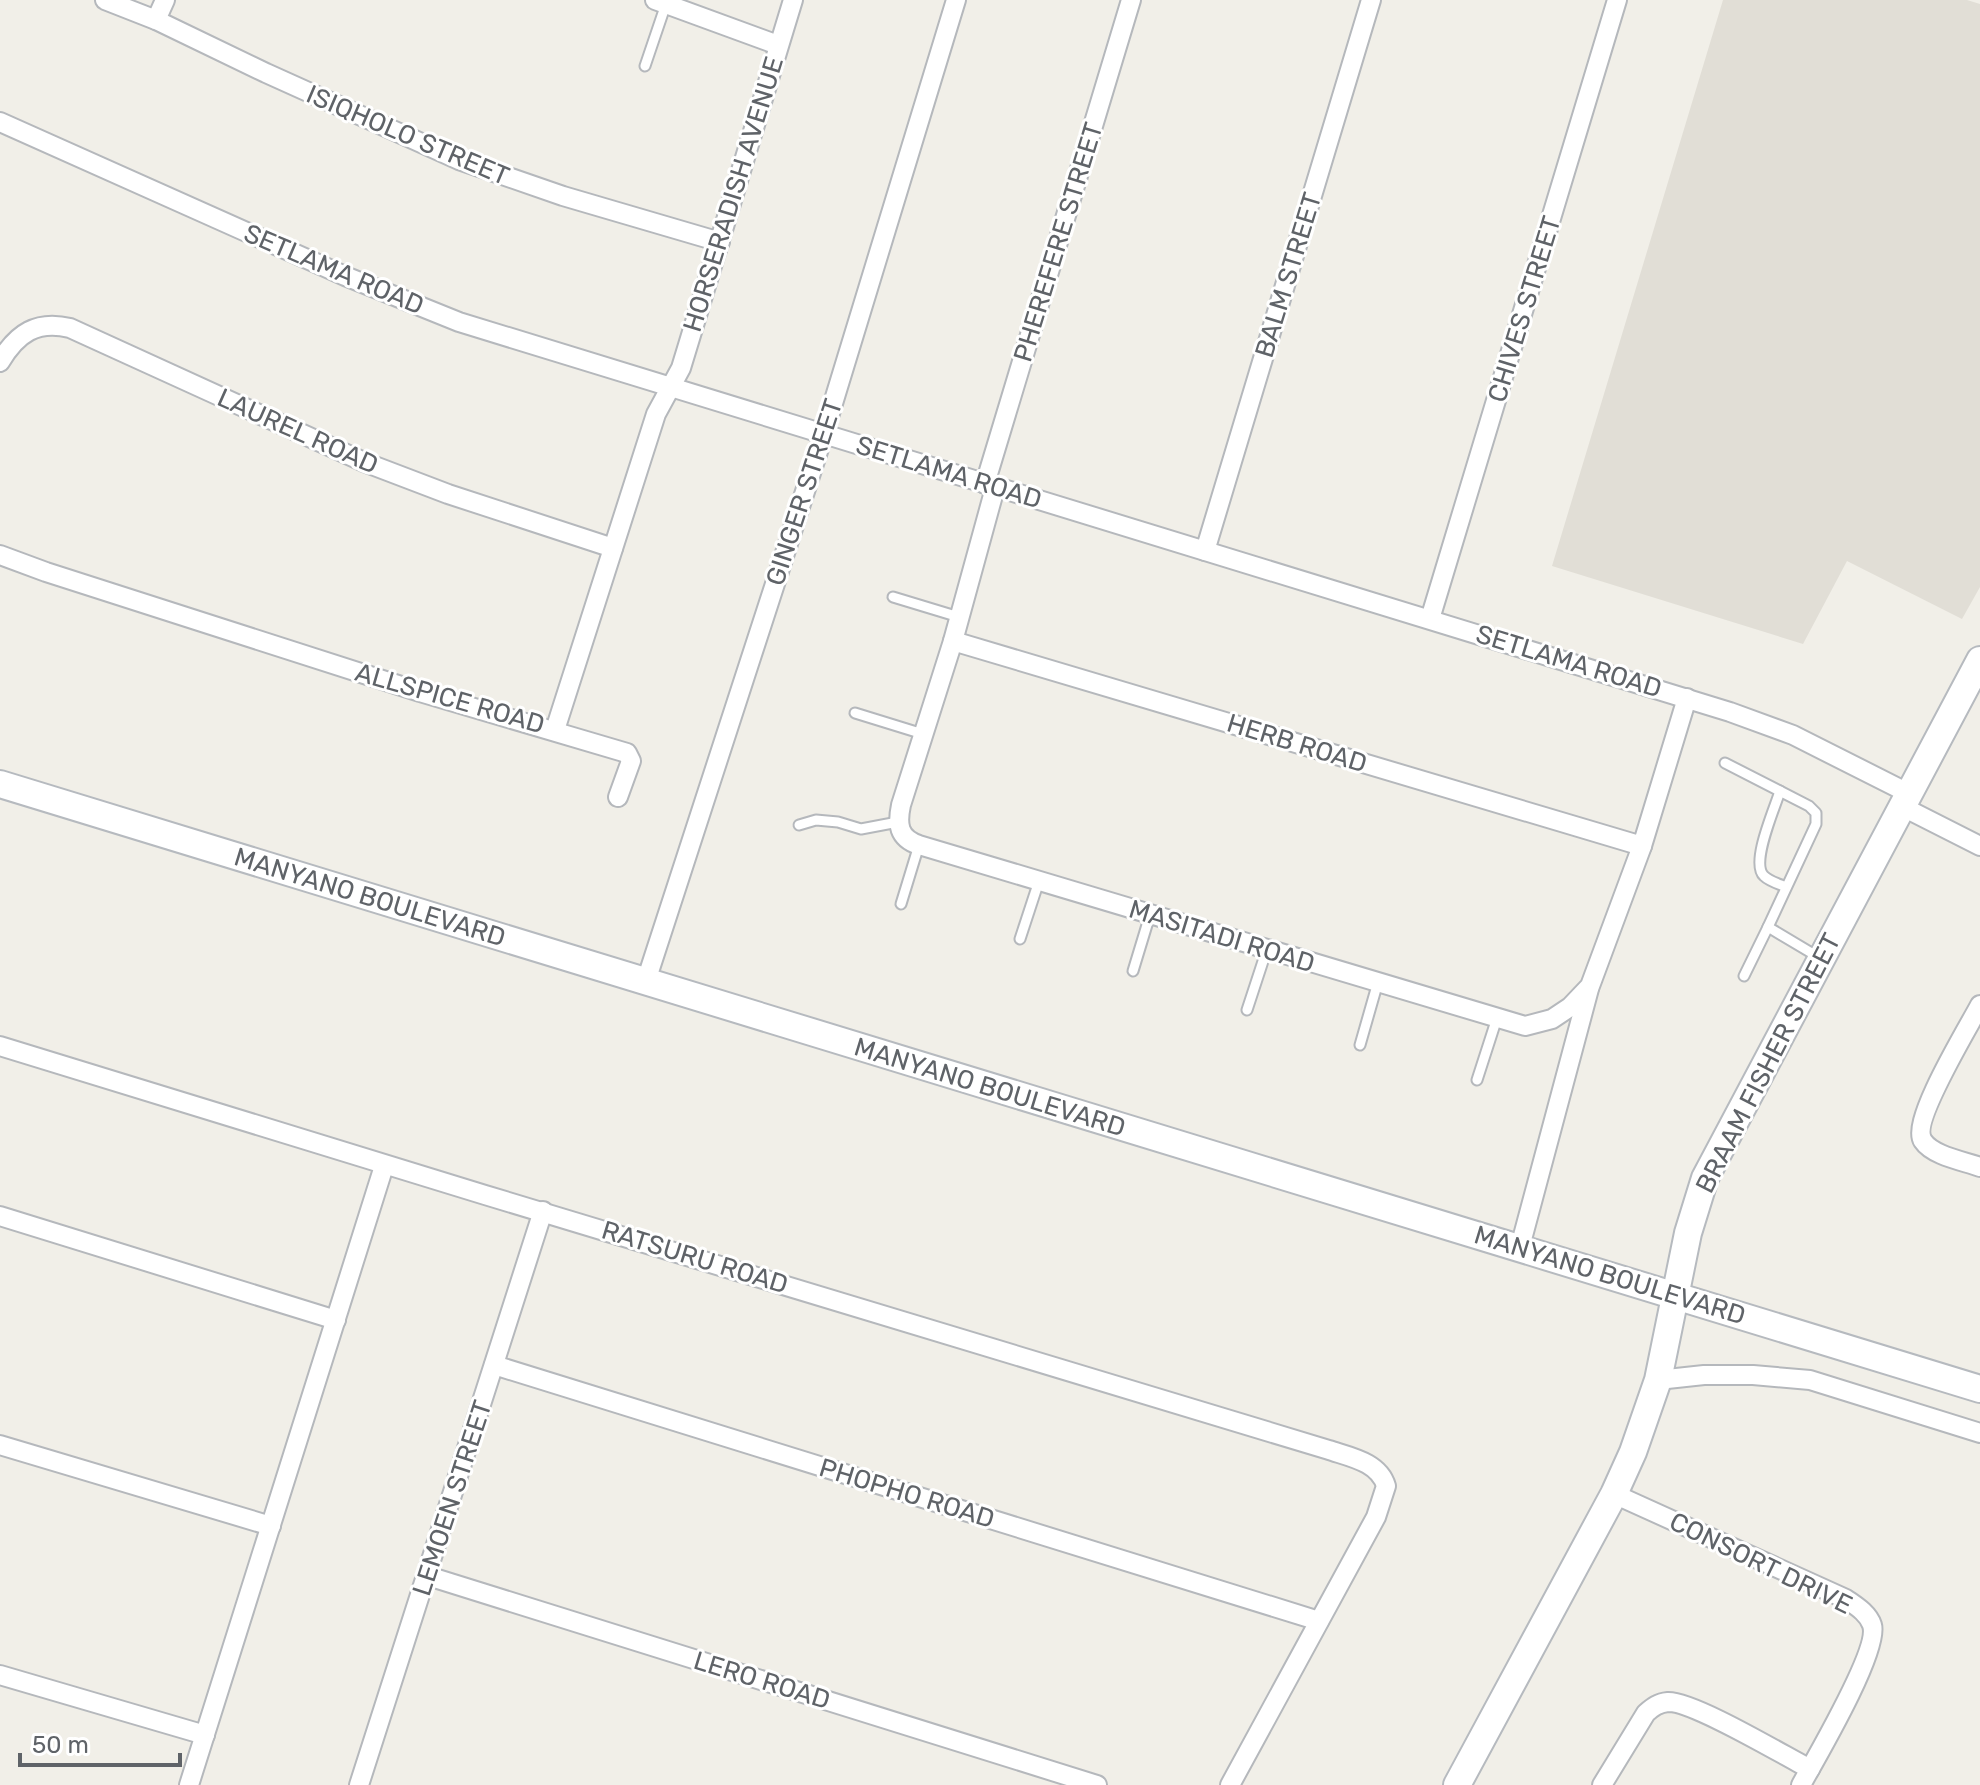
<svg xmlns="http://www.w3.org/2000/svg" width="1980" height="1785" viewBox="0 0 1980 1785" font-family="Rubik,sans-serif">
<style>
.education{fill:#e1ded6}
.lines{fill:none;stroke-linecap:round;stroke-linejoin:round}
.lane-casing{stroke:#b5b8bc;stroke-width:13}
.street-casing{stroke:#b5b8bc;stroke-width:22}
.secondary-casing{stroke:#b6babf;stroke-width:30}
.lane{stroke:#fff;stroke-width:9}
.street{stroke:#fff;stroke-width:18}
.secondary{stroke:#fff;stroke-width:26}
.labels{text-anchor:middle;stroke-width:6;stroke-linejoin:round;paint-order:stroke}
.street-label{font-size:26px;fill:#5f6368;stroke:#fff}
</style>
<rect width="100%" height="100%" fill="#f1efe8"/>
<!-- education -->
<polygon class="education" points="1723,0 1967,0 1980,4 1980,587 1962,619 1847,561 1803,644 1552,566"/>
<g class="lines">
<defs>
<g id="lane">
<polyline points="645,66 666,4"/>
<polyline points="893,597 959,617"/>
<polyline points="855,713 923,734"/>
<polyline points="1725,763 1809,806 1816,813 1816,824 1768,927"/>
<path d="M 1780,791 C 1775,808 1750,863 1764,876 C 1769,881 1779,884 1786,887"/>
<polyline points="799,825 816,820 838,822 861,829 898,822"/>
<polyline points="901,904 919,845"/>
<polyline points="1020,939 1039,881"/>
<polyline points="1133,971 1150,915"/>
<polyline points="1744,976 1768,927 1820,958"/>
<polyline points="1247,1010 1267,949"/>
<polyline points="1360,1045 1378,982"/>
<polyline points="1477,1080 1497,1018"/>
</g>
<g id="street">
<polyline points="105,0 156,20 266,73 459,160 563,196 720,242"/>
<polyline points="655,0 778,45"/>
<polyline points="156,20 165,0"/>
<polyline points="0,122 345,276 459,322 1730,712 1793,735 1908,793"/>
<path d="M 0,362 C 17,333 37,320 70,328 L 364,462 L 448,494 L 613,548"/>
<polyline points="985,484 1131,0"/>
<path d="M 995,488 L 953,641 L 901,805 C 897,824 898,838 919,845 L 1525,1026 L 1552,1019 L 1570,1007 L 1590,986 L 1642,846 L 1687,698"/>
<polyline points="1205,551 1371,0"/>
<polyline points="0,555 46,572 420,692 627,753 631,761 618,797"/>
<polyline points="1430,619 1617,0"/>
<polyline points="953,641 1642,846"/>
<polyline points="555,730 656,414 681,368 793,0"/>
<polyline points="1901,806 1980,846"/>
<polyline points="646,981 824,433 956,0"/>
<path d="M 1980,1005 C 1968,1028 1910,1122 1923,1141 C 1933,1156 1964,1161 1980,1167"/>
<path d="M 0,1046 C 442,1184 886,1315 1329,1450 C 1350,1457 1379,1462 1386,1486 L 1376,1517 L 1230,1785"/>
<polyline points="0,1216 336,1320"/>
<polyline points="1520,1247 1589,989"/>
<polyline points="494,1365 1319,1621"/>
<polyline points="1658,1380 1704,1375 1753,1375 1810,1380 1980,1433"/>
<polyline points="0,1445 271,1526"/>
<path d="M 1614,1494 L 1846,1599 C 1856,1606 1868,1613 1872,1625 C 1880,1649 1816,1758 1801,1785"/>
<polyline points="428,1576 1097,1785"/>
<polyline points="0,1675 205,1735"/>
<polyline points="189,1785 384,1166"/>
<polyline points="359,1785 543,1211"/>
<path d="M 1602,1785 L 1646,1713 C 1653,1707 1658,1703 1668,1702 C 1693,1701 1783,1755 1810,1769"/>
</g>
<g id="secondary">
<polyline points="0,784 1980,1389"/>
<polyline points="1457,1785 1614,1494 1633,1452 1658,1380 1688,1233 1705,1178 1980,660"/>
</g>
</defs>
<!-- lane casing -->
<use href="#lane" class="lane-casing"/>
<!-- street casing -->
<use href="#street" class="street-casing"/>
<!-- secondary casing -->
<use href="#secondary" class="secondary-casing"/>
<!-- lane -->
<use href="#lane" class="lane"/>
<!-- street -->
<use href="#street" class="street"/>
<!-- secondary -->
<use href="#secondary" class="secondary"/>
</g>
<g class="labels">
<!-- street labels -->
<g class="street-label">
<text transform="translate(408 135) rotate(23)" y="9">ISIQHOLO STREET</text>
<text transform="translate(733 194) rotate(-73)" y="9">HORSERADISH AVENUE</text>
<text transform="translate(1058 242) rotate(-73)" y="9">PHEREFERE STREET</text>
<text transform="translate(334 269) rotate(23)" y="9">SETLAMA ROAD</text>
<text transform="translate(1288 275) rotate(-73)" y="9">BALM STREET</text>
<text transform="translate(1524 309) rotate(-73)" y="9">CHIVES STREET</text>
<text transform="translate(298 431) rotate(24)" y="9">LAUREL ROAD</text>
<text transform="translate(949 472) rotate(17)" y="9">SETLAMA ROAD</text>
<text transform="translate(804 492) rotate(-72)" y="9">GINGER STREET</text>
<text transform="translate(1569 661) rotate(17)" y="9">SETLAMA ROAD</text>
<text transform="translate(450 698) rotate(16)" y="9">ALLSPICE ROAD</text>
<text transform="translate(1297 743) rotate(17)" y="9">HERB ROAD</text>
<text transform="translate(370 897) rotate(17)" y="9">MANYANO BOULEVARD</text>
<text transform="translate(1222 936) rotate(17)" y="9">MASITADI ROAD</text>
<text transform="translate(1768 1063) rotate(-63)" y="9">BRAAM FISHER STREET</text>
<text transform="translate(990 1087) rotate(17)" y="9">MANYANO BOULEVARD</text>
<text transform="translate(695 1257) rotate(17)" y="9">RATSURU ROAD</text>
<text transform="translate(1610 1275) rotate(17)" y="9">MANYANO BOULEVARD</text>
<text transform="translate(907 1493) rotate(17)" y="9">PHOPHO ROAD</text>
<text transform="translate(452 1498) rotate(-72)" y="9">LEMOEN STREET</text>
<text transform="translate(1761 1563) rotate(26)" y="9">CONSORT DRIVE</text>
<text transform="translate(762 1680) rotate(17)" y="9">LERO ROAD</text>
</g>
</g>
<!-- scale -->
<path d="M20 1753v12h160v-12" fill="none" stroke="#5f6368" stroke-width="4"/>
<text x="32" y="1753" font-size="24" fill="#5f6368" stroke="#ffffff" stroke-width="6" paint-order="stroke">50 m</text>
</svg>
